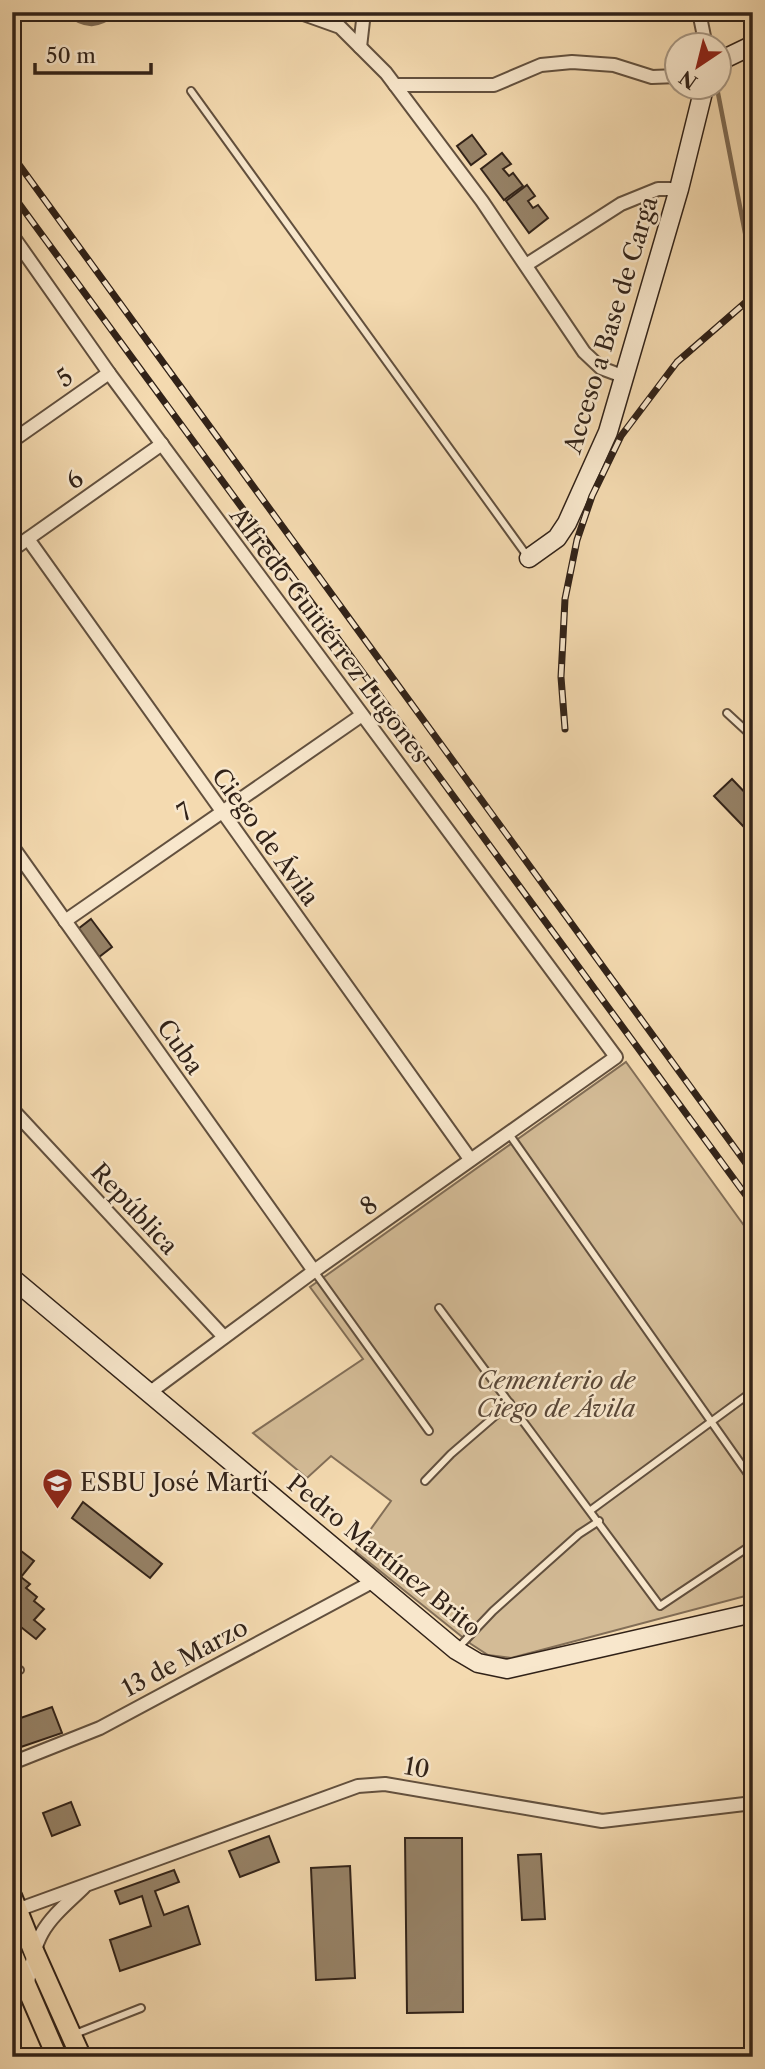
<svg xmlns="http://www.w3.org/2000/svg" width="765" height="2069" viewBox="0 0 765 2069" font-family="'Libre Caslon Text',serif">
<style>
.green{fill:#d3bb96;stroke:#826e57;stroke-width:2}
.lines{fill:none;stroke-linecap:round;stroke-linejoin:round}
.stream{stroke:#7e6b54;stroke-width:4.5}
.building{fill:#968267;stroke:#312218;stroke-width:2}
.lane-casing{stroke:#62503e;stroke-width:10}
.street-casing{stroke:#62503e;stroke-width:16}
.secondary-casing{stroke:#312218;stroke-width:21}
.primary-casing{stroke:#312218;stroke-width:23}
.lane{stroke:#f8e7cc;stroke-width:6}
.street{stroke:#f8e7cc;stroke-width:12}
.secondary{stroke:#f8e7cc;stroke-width:18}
.primary{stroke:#f4dab0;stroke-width:19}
.rail-casing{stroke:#312218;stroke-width:7}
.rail{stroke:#f8e7cc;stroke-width:4.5;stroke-dasharray:13;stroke-linecap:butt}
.labels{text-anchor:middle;stroke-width:5;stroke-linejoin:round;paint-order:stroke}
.street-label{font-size:24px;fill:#312218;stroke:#f8e7cc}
.park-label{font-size:24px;font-style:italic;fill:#5a4838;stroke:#f8e7cc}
.poi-label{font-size:24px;fill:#312218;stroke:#f8e7cc;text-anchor:start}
</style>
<rect width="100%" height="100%" fill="#f4dab0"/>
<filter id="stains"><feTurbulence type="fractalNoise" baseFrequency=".00286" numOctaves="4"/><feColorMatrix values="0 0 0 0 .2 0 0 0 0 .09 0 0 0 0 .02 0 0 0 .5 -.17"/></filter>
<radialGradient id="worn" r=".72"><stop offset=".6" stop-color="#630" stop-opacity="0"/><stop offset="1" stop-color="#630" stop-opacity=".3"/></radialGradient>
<!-- green -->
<polygon class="green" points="626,1062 753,1238 753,1594 511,1658 488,1655 471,1644 355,1551 391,1501 331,1456 307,1478 253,1433 363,1359 310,1287"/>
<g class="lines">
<!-- stream -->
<g class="stream">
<path d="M 64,12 C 87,29 97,27 119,12"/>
<polyline points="717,88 753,274"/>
</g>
</g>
<!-- building -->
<g class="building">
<polygon points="472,135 486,154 471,165 457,146"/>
<polygon points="502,153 511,164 503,169 509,176 513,173 523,186 504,200 481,169"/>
<polygon points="527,185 535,196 528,201 533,208 538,205 548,218 529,233 506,201"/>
<polygon points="732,779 753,801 753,819 744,827 714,796"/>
<polygon points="91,919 112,947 99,957 78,929"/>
<polygon points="83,1502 162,1564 150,1578 72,1518"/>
<polygon points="12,1544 34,1561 21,1577 30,1584 26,1588 37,1597 34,1601 44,1609 34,1620 45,1629 36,1639 12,1620"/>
<polygon points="12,1688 20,1712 12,1714"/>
<polygon points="52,1707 62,1733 12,1750 12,1721"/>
<polygon points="71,1802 80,1825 52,1836 43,1813"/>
<polygon points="269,1836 279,1862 240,1877 229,1851"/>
<polygon points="405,1838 462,1838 463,2012 407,2013"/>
<polygon points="541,1854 545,1919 522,1920 518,1855"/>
<polygon points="350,1866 355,1978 316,1980 311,1868"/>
<polygon points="174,1870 179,1882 155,1891 164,1915 188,1906 200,1944 120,1971 110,1940 151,1926 142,1896 120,1904 115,1891"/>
</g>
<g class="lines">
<defs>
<g id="lane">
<polyline points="191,91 528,557"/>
<polyline points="727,713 753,737"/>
<polyline points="509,1134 753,1481"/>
<polyline points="314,1271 429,1431"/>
<polyline points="439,1308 660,1606 753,1544"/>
<polyline points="425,1481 451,1454 510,1403"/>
<polyline points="591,1510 753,1391"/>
<polyline points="457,1649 493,1611 579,1534 599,1521"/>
<polyline points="12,1672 20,1670"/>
<polyline points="75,2034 141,2008"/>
</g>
<g id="street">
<polyline points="298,12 340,27 386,73 482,201 584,352 601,368 625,377"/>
<polyline points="699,12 706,46"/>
<polyline points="360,47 364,12"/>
<polyline points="395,85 494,85 541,65 572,62 614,65 652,77 678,76"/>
<polyline points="12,235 109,373 616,1057 314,1271 149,1393"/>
<polyline points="526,265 621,204 658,189 679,189"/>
<polyline points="12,441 109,373"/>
<polyline points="28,539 470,1159"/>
<polyline points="12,550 162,444"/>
<polyline points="12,846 314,1271"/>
<polyline points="65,921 362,715"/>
<polyline points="12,1109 224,1337"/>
<polyline points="12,1763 100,1728 374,1581"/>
<polyline points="17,1910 358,1786 385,1784 602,1821 753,1803"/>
<path d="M 27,1987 C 31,1968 33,1949 42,1933 C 52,1915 70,1901 84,1887"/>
</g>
<g id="secondary">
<polyline points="720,63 726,58 753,45"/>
<polyline points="529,558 557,538 567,523 608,432 679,189 704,88"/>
<polyline points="12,1278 456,1650 478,1663 507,1669 753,1613"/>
</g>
<g id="primary">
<polyline points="12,1897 34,1952 81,2057"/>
<polyline points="12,1953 57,2057"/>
</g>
</defs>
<!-- lane casing -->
<use href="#lane" class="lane-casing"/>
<!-- street casing -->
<use href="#street" class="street-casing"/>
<!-- secondary casing -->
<use href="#secondary" class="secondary-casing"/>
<!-- primary casing -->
<use href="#primary" class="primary-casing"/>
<!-- lane -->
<use href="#lane" class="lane"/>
<!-- street -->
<use href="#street" class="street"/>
<!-- secondary -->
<use href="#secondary" class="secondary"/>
<!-- primary -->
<use href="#primary" class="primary"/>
<defs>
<g id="rail">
<polyline points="12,155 753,1173"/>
<polyline points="12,194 753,1205"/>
<polyline points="565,729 561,677 565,599 577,540 592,496 621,436 677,362 753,296"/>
</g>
</defs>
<!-- rail casing -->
<use href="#rail" class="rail-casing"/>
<!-- rail -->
<use href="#rail" class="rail"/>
</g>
<!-- icons -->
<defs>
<symbol id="school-pin" viewBox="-11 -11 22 30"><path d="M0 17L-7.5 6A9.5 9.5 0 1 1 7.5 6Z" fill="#8f2418" stroke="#f8e7cc"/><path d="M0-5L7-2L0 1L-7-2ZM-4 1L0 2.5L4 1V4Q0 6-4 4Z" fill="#fff"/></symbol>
</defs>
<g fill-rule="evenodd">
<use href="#school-pin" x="40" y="1466" width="35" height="47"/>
</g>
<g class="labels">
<!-- street labels -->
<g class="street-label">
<text transform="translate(611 325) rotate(-73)" y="8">Acceso a Base de Carga</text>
<text transform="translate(65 378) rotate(-35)" y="8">5</text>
<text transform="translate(75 480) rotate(-35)" y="8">6</text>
<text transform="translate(329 635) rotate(53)" y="8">Alfredo Guitiérrez Lugones</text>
<text transform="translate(185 812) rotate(-35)" y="8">7</text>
<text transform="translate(265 837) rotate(54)" y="8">Ciego de Ávila</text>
<text transform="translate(180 1047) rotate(55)" y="8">Cuba</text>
<text transform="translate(369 1206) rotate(-36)" y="8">8</text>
<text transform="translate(134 1209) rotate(47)" y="8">República</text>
<text transform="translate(384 1556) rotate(39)" y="8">Pedro Martínez Brito</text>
<text transform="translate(185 1658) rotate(-28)" y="8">13 de Marzo</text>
<text transform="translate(417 1768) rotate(10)" y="8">10</text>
</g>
<!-- park labels -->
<g class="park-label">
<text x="556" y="1389">Cementerio de<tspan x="556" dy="28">Ciego de Ávila</tspan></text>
</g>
<!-- poi labels -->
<g class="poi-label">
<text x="80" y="1491">ESBU José Martí</text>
</g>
</g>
<!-- margin -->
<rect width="765" height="2069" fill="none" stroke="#f4dab0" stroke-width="42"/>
<rect x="14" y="14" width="737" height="2041" fill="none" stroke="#312218" stroke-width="3.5"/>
<rect x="21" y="21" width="723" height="2027" fill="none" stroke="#312218" stroke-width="2"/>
<!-- north arrow -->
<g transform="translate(698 66) rotate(215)"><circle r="33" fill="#f8e7cc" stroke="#a89884" stroke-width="2"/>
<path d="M0-5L12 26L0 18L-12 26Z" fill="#8f2418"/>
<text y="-10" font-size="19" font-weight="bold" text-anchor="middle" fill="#312218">N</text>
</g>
<!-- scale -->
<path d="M35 63v10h116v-10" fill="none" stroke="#312218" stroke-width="3.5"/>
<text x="46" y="63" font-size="21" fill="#312218" stroke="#f8e7cc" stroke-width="5" paint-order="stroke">50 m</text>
<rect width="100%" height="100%" filter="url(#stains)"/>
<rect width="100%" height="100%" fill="url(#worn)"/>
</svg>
